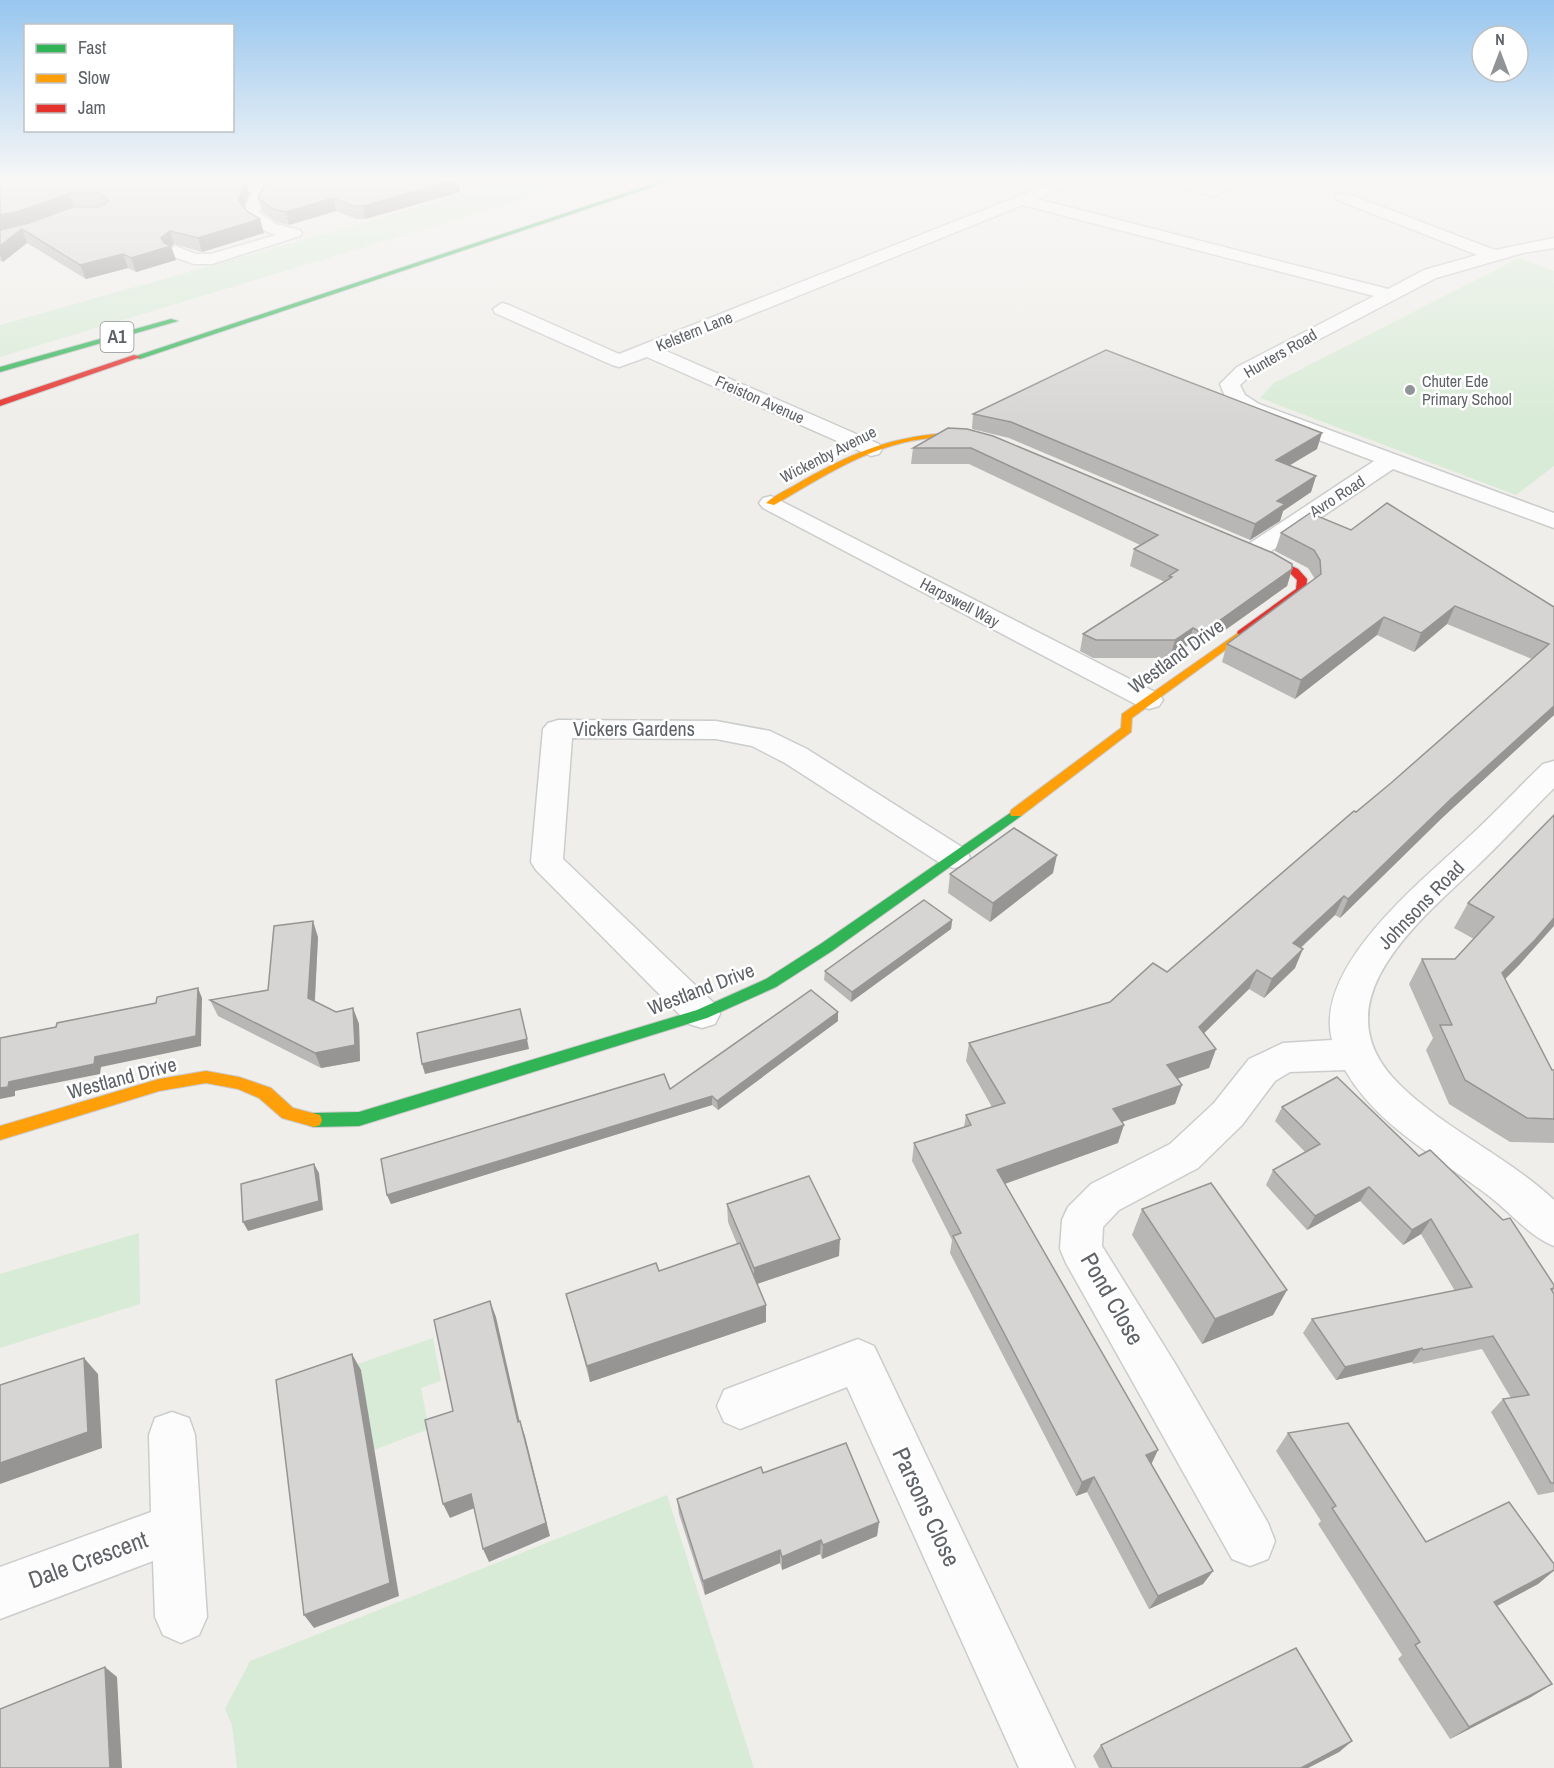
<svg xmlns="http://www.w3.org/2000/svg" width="1554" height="1768" viewBox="0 0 1554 1768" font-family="'Archivo Narrow',sans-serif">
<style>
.green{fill:#d8ebd6}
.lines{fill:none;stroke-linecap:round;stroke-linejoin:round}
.street-casing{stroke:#cbcccc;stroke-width:3}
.fast-casing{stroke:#cacacb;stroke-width:2}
.slow-casing{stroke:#cacacb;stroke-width:2}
.jam-casing{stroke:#cacacb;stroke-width:2}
.street{fill:#fdfcfc;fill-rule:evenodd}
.fast{fill:#30b455;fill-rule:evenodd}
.slow{fill:#ff9f0a;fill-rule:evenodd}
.jam{fill:#e5322d;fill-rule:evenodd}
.wall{fill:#b8b7b5;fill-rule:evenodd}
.shaded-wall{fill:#969594}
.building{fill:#d6d5d3;stroke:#969594;stroke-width:1.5}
.poi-dot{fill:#919496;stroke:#fff;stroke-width:2}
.labels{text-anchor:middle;stroke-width:5;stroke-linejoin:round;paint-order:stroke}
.far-street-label{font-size:16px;fill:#5f6368;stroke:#fff}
.far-poi-label{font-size:16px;fill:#5f6368;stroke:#fff;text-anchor:start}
.shield{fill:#fff;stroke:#8f9295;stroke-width:1.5}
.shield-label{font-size:18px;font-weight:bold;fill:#5f6368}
.street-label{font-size:20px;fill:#5f6368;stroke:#fff}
.near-street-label{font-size:24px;fill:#5f6368;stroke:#fff}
</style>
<rect width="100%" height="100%" fill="#efeeea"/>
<!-- green -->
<g class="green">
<polygon points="508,179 590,179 0,357 0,325 377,219"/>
<polygon points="1519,258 1554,271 1554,466 1516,495 1260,398 1274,383"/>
<polygon points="139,1233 140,1304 0,1348 0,1274"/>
<polygon points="433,1338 441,1381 421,1388 429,1429 374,1450 285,1389"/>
<polygon points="667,1495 754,1768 237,1768 232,1725 225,1709 250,1661"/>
</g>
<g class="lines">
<defs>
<g id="street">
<path d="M 231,179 C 245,179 259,180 269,191 L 259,212 L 275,224 L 300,230 L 302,233 L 300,236 L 212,264 L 194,264 L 169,255 L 167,251 L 175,246 L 196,254 L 211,254 L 276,235 C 261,230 252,225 243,212 L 252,193 Z"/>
<polygon points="1062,179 1082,179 1037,199 1388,289 1424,270 1477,255 1338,200 1335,197 1338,194 1348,194 1495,250 1554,238 1554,248 1523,253 1436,278 1251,375 1240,385 1245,395 1259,404 1554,513 1554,528 1393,469 1262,557 1253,559 1244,557 1241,552 1244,547 1374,461 1245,412 1227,401 1220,384 1237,367 1374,296 1023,205 664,350 879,444 882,449 879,454 871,456 647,357 619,367 612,365 495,313 493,309 502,303 509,305 619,354"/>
<polygon points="1157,179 1182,179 1213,186 1224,179 1242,179 1215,196 1160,182"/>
<polygon points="771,496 1159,694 1163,700 1159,706 1149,709 1139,706 763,508 759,503 763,498"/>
<polygon points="558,720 716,721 770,731 807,749 965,849 970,857 965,865 954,868 943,865 785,763 752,746 716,739 572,738 563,859 715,1004 720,1014 715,1024 702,1028 689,1024 536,870 531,862 543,729 548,723"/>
<path d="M 1554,761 L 1554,788 C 1528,814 1503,841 1477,866 C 1417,923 1316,1004 1400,1085 C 1446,1130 1507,1156 1554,1200 L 1554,1246 C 1529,1236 1510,1212 1489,1196 C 1438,1157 1378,1127 1345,1070 L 1290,1072 L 1275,1081 L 1242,1125 L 1198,1168 L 1119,1210 L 1103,1227 L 1102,1246 L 1176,1365 L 1268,1523 L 1275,1541 L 1268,1559 L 1250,1566 L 1232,1559 L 1066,1263 L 1060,1249 L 1062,1220 L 1068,1207 L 1091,1184 L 1170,1144 L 1214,1103 L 1249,1059 L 1283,1043 L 1332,1040 C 1313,966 1424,879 1471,835 C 1496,812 1519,787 1543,764 Z"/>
<polygon points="858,1339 874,1346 1075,1768 1019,1768 847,1387 740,1429 724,1422 717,1406 724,1390"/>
<polygon points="172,1412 189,1418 195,1435 207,1617 199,1635 181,1643 163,1635 155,1617 153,1561 0,1619 0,1567 151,1512 149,1435 155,1418"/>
</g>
<g id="fast">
<polygon points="668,179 676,179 140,359 133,357"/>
<polygon points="171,319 178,321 0,372 0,367"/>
<polygon points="1016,809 1021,810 1022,813 1021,816 832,951 776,987 707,1018 359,1126 314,1127 308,1125 306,1120 308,1115 314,1113 359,1112 697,1010 766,979 822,943"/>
</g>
<g id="slow">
<path d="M 952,433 L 983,436 L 987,439 L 983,442 C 963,439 943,436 923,439 C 868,446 821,478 774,505 L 766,503 C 776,494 791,488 802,481 C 852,453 894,435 952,433 Z"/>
<polygon points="1242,630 1247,633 1246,635 1132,718 1131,732 1021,816 1011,816 1010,813 1011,810 1121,728 1122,714"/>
<polygon points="206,1071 239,1077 271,1088 293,1108 320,1115 322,1120 320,1125 314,1127 282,1118 259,1098 238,1089 206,1083 159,1091 0,1140 0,1126 159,1079"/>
</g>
<g id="jam">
<polygon points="134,355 141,357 0,406 0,400"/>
<polygon points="1252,548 1298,569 1307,579 1306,590 1242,636 1237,633 1238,631 1296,589 1297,580 1290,573 1248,553 1247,551"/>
</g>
</defs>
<!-- street casing -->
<use href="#street" class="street-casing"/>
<!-- fast casing -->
<use href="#fast" class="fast-casing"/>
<!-- slow casing -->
<use href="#slow" class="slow-casing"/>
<!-- jam casing -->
<use href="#jam" class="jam-casing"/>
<!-- street -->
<use href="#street" class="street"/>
<!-- fast -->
<use href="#fast" class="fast"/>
<!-- slow -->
<use href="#slow" class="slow"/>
<!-- jam -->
<use href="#jam" class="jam"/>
</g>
<!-- wall -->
<g class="wall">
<path d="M 0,179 L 246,181 L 249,194 L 244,207 L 264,233 L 202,252 L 174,244 L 171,246 L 176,260 L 136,272 L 128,268 L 86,279 L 27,243 L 3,262 L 0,261 ZM 74,206 L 100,206 L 25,224 Z"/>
<polygon points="245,179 456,179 460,192 365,219 356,219 336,211 289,225 276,222 262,211 258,198 264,185 257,180"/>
<polygon points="973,414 1317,449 1289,466 1316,476 1311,492 1283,511 1280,521 1250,540 1009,438 972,429"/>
<polygon points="948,428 1292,569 1287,586 1197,650 1188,645 1170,658 1093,658 1080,651 1083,634 1165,582 1130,566 1134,549 1140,545 969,464 911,464 913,448"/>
<polygon points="1351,530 1554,607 1554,715 1442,818 1340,918 1335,915 1301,948 1295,968 1264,998 1249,989 1204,1033 1216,1049 1209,1068 1177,1079 1182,1085 1175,1104 1122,1122 1118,1143 1005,1184 1151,1464 1213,1571 1203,1584 1149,1609 1087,1492 1076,1496 950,1253 952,1240 912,1161 914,1143 964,1127 966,1115 992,1107 966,1061 969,1043 1110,1002 1167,972 1391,783 1532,659 1447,624 1414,652 1377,635 1295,699 1222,662 1227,644 1315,579 1308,568 1275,551 1281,533"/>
<polygon points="1554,815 1520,964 1505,979 1552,1070 1554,1070 1554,1143 1510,1142 1449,1104 1426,1050 1433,1038 1409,984 1422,959 1455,959 1474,939 1454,928 1468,903"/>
<polygon points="1053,873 990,922 948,893 950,874"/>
<polygon points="952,920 951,929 851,1002 824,980 825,971"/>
<polygon points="318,937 315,1001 336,1012 353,1008 359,1024 360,1061 321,1068 218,1016 210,1000 268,990"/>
<polygon points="838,1012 838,1021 718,1110 712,1105 391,1204 387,1195 670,1089"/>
<polygon points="1282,1107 1554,1285 1554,1290 1552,1292 1554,1294 1554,1492 1538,1495 1491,1412 1503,1399 1511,1398 1482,1349 1413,1364 1412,1362 1336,1380 1303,1333 1312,1319 1455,1291 1421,1234 1403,1245 1360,1201 1307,1230 1266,1185 1273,1170 1305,1152 1275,1121"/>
<polygon points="727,1204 839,1256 757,1284 766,1322 590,1382 566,1294 659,1271 737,1244 728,1222"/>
<polygon points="1142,1209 1287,1290 1273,1315 1202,1344 1132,1235"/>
<polygon points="1288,1433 1426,1542 1554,1564 1554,1571 1538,1584 1497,1606 1552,1684 1531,1697 1450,1739 1398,1659 1402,1655 1318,1524 1321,1521 1276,1451"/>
<polygon points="763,1473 879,1522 877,1536 822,1559 820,1554 782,1570 780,1563 705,1595 679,1514 677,1499"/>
<polygon points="1352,1741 1339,1752 1308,1768 1099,1768 1093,1756 1101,1745"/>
</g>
<!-- shaded-wall -->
<g class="shaded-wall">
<polygon points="458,179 460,192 365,219 363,206"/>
<polygon points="246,181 249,194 241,213 238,200"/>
<polygon points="70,193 74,206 22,225 0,230 0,215"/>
<polygon points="333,198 336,211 289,225 286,212"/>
<polygon points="260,219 264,233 202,252 198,238"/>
<polygon points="22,229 27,243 3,262 0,254 0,246"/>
<polygon points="170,231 174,244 171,246 176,260 136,272 131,258 161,238"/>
<polygon points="123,254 128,268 86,279 80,265"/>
<polygon points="1322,433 1317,449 1271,476 1276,460"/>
<polygon points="1316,476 1311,492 1283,511 1280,521 1250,540 1255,524 1277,501"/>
<polygon points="1292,569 1287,586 1197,650 1202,633"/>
<polygon points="1455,606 1447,624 1414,652 1421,633"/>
<polygon points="1384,617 1377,635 1295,699 1301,680"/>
<polygon points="1193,628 1188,645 1170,658 1175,640"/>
<polygon points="1554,706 1554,715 1442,818 1340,918 1348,899 1451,799"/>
<polygon points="1057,855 1053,873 990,922 993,903"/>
<polygon points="1344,896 1335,915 1285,962 1293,943"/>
<polygon points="1554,918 1554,926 1520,964 1487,997 1502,973"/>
<polygon points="952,920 951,929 851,1002 852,992"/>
<polygon points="313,921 318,937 314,1014 308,998"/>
<polygon points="1303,949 1295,968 1264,998 1272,979"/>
<polygon points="1257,970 1249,989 1192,1045 1199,1027"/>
<polygon points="198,988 202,998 201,1046 101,1067 100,1074 15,1091 15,1096 0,1099 0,1088 9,1082 95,1057"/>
<polygon points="353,1008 359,1024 360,1061 321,1068 315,1053"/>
<polygon points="838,1012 838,1021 718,1110 717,1101"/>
<polygon points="527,1039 529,1049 425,1074 422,1064"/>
<polygon points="1216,1049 1209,1068 1161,1084 1167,1065"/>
<polygon points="1182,1085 1175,1104 1107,1127 1113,1109"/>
<polygon points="712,1096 712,1105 391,1204 387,1195"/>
<polygon points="1124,1125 1118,1143 993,1188 997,1170"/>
<polygon points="314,1164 319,1173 323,1210 248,1231 243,1222"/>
<polygon points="1369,1187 1360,1201 1307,1230 1315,1216"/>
<polygon points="1431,1219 1421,1234 1403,1245 1412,1230"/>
<polygon points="840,1239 839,1256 754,1285 754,1268"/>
<polygon points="1287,1290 1273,1315 1202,1344 1215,1319"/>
<polygon points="490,1301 496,1317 523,1436 518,1422"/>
<polygon points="766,1305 766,1322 590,1382 587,1366"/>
<polygon points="1422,1348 1412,1362 1336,1380 1345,1367"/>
<polygon points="352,1354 361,1370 399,1596 314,1628 304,1615"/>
<polygon points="84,1358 98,1374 102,1448 0,1484 0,1463"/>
<polygon points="520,1421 525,1436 550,1536 489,1562 483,1549"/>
<polygon points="1158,1450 1151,1465 1146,1455"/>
<polygon points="1094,1477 1087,1492 1076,1496 1082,1482"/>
<polygon points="471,1494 477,1507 450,1518 443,1504"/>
<polygon points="879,1522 877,1536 822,1559 823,1545"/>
<polygon points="821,1540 820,1554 782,1570 782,1557"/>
<polygon points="780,1550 780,1563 705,1595 703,1581"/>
<polygon points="1554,1570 1538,1584 1476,1617 1494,1602"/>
<polygon points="1213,1571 1203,1584 1149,1609 1158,1596"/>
<polygon points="105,1667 117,1677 122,1768 110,1768"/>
<polygon points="1552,1684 1531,1697 1450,1739 1469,1727"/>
<polygon points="1352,1741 1339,1752 1308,1768 1301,1768"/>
</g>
<!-- building -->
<g class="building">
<polygon points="0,179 242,179 246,181 238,200 248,212 260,219 198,238 170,231 161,238 164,243 171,246 131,258 123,254 80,265 22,229 0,246 0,230 29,223 73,207 99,207 109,201 100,193 70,193 17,212 0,215"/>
<polygon points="267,179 458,179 363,206 353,206 333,198 286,212 273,209 258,198"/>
<polygon points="1106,350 1322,433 1276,460 1316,476 1277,501 1285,504 1255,524 1011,422 973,414"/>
<polygon points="948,428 967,429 993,436 1273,553 1292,564 1292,569 1202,633 1193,628 1175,640 1096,640 1083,634 1172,577 1169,576 1178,570 1134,549 1158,535 971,448 913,448"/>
<polygon points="1387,503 1554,607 1554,706 1451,799 1348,899 1344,896 1293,943 1303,949 1272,979 1257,970 1199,1027 1216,1049 1167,1065 1182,1085 1113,1109 1124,1125 997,1170 1158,1450 1146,1455 1213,1571 1158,1596 1094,1477 1082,1482 953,1236 961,1233 914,1143 971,1125 966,1115 1005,1103 969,1043 1110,1002 1153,963 1167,972 1354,811 1356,812 1391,783 1549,644 1455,606 1421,633 1384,617 1301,680 1227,644 1321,574 1320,560 1314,550 1281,533 1310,513 1351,530"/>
<polygon points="1554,815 1554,918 1535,940 1502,973 1552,1070 1554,1070 1554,1119 1527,1118 1465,1080 1440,1025 1452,1025 1422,959 1455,959 1494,917 1468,903"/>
<polygon points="1014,828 1057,855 993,903 950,874"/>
<polygon points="924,900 952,920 852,992 825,971"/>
<polygon points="313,921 308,998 336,1012 353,1008 355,1045 315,1053 210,1000 268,990 274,926"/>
<polygon points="198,988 196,1036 95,1057 94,1064 9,1082 8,1087 0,1088 0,1038 56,1027 57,1023 156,1003 157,997"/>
<polygon points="811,990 838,1012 717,1101 712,1096 387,1195 381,1159 664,1074 670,1089"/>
<polygon points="520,1009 527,1039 422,1064 417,1033"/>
<polygon points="1337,1077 1419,1156 1430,1150 1503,1220 1510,1218 1554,1285 1554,1288 1551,1289 1554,1294 1554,1483 1551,1483 1503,1399 1529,1395 1493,1336 1423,1350 1422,1348 1345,1367 1312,1319 1472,1287 1431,1219 1412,1230 1369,1187 1315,1216 1273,1170 1320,1144 1282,1107"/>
<polygon points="314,1164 319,1201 243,1222 241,1184"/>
<polygon points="809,1176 840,1239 754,1268 727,1204"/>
<polygon points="1211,1183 1287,1290 1215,1319 1142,1209"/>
<polygon points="740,1243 766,1305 587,1366 566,1294 656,1263 659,1271"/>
<polygon points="490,1301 518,1422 520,1421 546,1523 483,1549 471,1494 443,1504 425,1420 453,1411 434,1320"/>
<polygon points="352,1354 390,1583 304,1615 276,1380"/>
<polygon points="84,1358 88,1432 0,1463 0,1385"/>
<polygon points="1348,1423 1426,1542 1509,1502 1554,1564 1554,1570 1494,1602 1552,1684 1469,1727 1415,1645 1420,1642 1332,1508 1336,1506 1288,1433"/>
<polygon points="846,1443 879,1522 823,1545 821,1540 782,1557 780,1550 703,1581 677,1499 761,1467 763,1473"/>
<polygon points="1296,1648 1352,1741 1301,1768 1112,1768 1101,1745"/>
<polygon points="105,1667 110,1768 0,1768 0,1709"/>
</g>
<!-- sky -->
<linearGradient id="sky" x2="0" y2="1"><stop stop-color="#97c6ef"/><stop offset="0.42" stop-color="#f8f7f6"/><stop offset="1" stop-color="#f8f7f6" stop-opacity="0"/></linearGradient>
<rect width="1554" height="426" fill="url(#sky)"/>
<!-- markers -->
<circle class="poi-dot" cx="1410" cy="390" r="6"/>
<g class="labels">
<!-- far-street labels -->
<g class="far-street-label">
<text transform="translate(694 331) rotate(-22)" y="6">Kelstern Lane</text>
<text transform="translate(1280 353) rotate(-30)" y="6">Hunters Road</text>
<text transform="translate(760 399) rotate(24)" y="6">Freiston Avenue</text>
<text transform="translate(828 454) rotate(-27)" y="6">Wickenby Avenue</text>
<text transform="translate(1337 496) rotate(-33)" y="6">Avro Road</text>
<text transform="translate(960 602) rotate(28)" y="6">Harpswell Way</text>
</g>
<!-- far-poi labels -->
<g class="far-poi-label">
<text x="1422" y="387">Chuter Ede<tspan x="1422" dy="18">Primary School</tspan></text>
</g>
<!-- shield labels -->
<rect class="shield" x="100.5" y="322" width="33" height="30" rx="4.5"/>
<g class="shield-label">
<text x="117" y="343">A1</text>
</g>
<!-- street labels -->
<g class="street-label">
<text transform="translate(1176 656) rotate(-36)" y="7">Westland Drive</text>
<text x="634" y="736">Vickers Gardens</text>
<text transform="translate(1421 905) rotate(-46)" y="7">Johnsons Road</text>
<text transform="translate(701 989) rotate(-21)" y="7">Westland Drive</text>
<text transform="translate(122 1078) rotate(-15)" y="7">Westland Drive</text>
</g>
<!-- near-street labels -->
<g class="near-street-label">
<text transform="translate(1112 1299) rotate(60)" y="8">Pond Close</text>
<text transform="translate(926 1507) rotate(65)" y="8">Parsons Close</text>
<text transform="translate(88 1560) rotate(-20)" y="8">Dale Crescent</text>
</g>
</g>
<!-- legend -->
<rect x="24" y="24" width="210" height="108" fill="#ffffff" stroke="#bfc1c3" stroke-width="1.5"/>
<rect x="36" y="44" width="30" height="9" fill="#30b455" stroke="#bfc1c3" stroke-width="1.5"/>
<text x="78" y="54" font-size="18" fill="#5f6368">Fast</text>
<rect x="36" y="74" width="30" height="9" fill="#ff9f0a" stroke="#bfc1c3" stroke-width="1.5"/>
<text x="78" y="84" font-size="18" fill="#5f6368">Slow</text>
<rect x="36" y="104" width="30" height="9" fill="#e5322d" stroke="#bfc1c3" stroke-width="1.5"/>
<text x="78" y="114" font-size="18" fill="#5f6368">Jam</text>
<!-- north arrow -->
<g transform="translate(1500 54)"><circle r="28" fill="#ffffff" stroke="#bfc1c3" stroke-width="1.5"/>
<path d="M0-4.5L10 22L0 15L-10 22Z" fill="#919496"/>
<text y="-9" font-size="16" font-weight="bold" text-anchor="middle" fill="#5f6368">N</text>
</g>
</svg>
